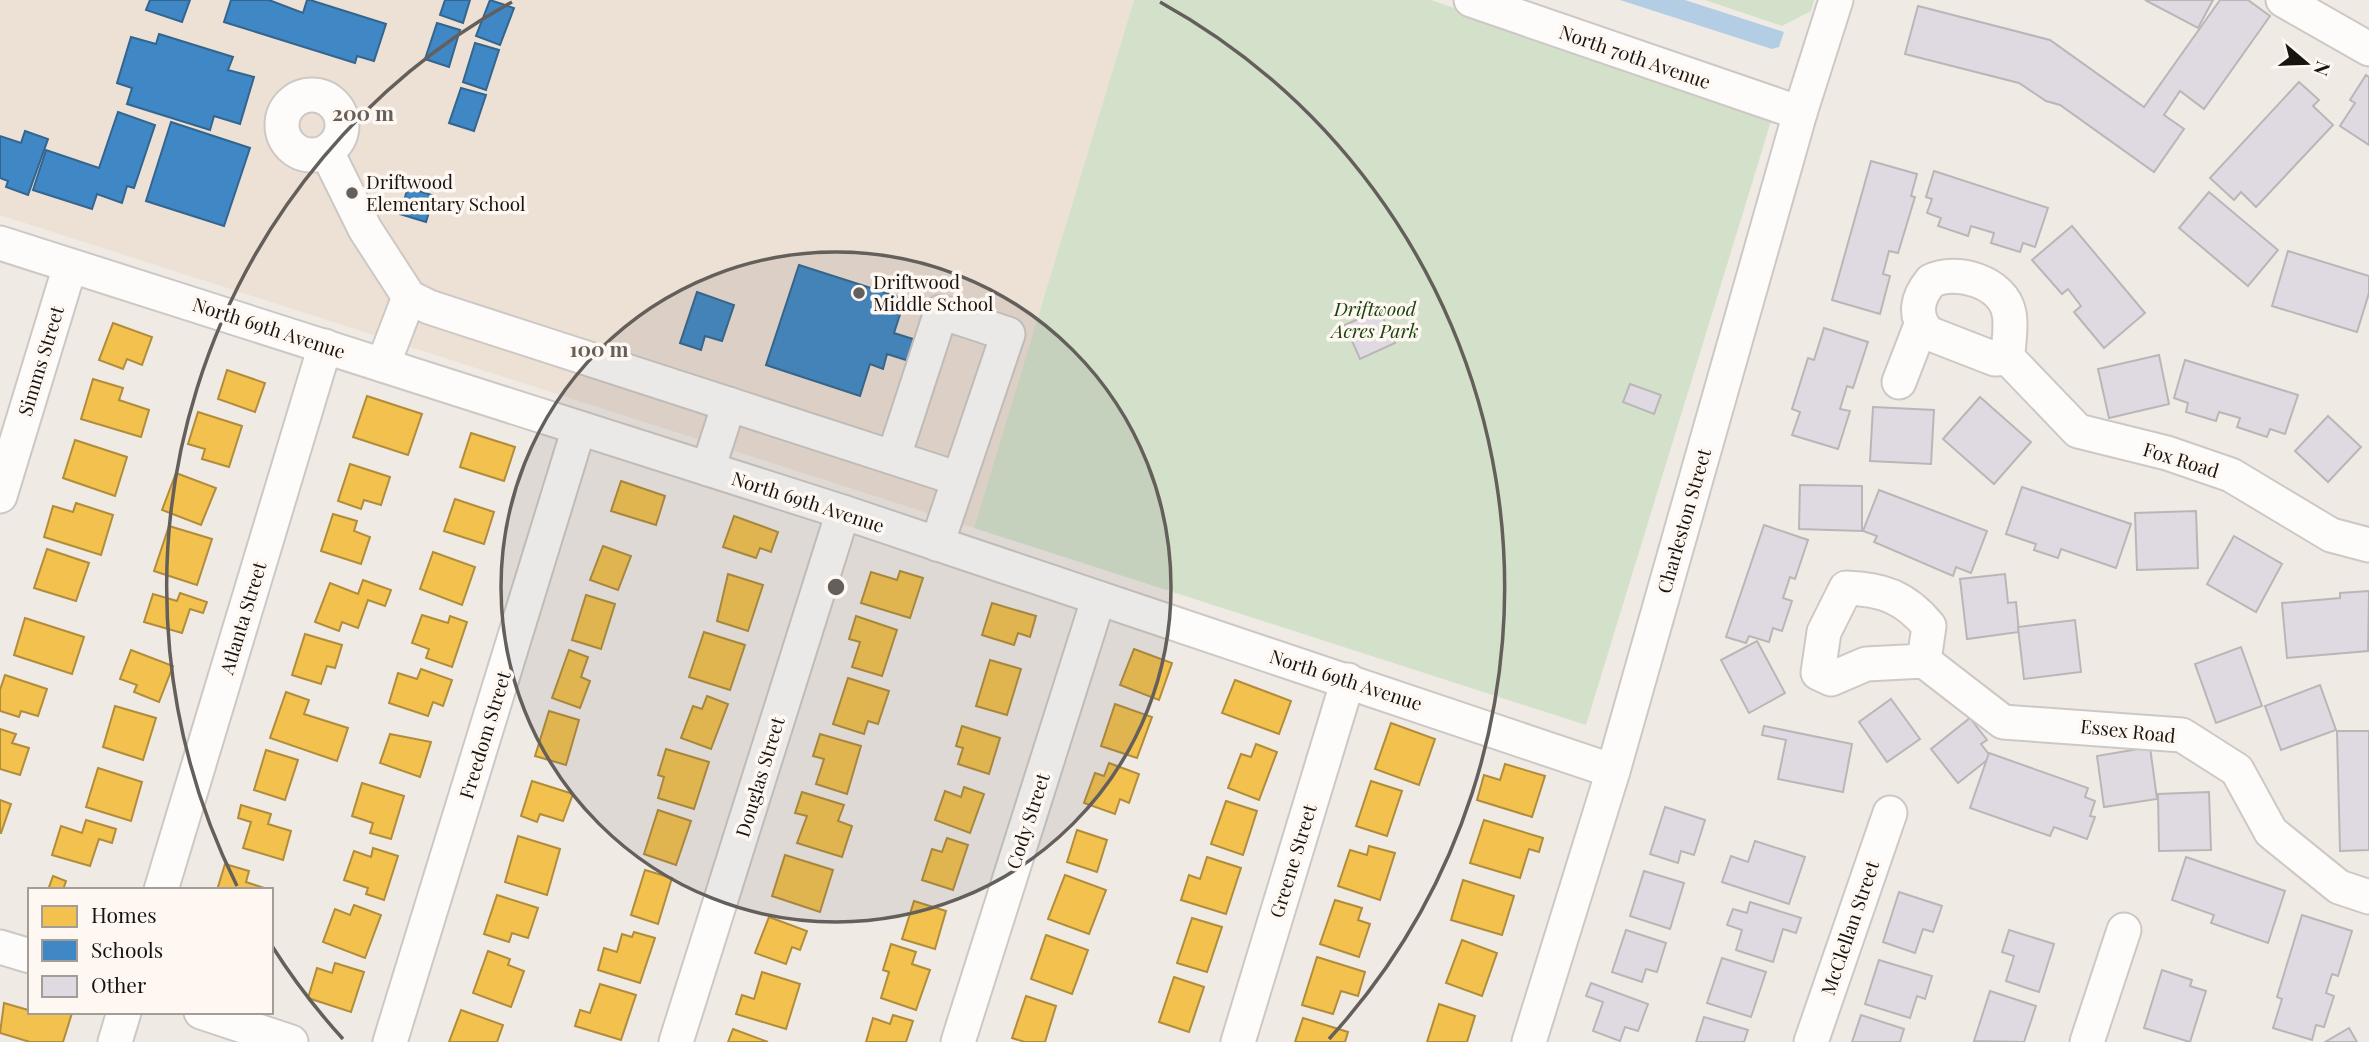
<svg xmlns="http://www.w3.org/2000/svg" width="2369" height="1042" viewBox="0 0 2369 1042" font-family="'Playfair Display',serif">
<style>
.built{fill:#ede0d5}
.green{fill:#d3e1ca}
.water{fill:#b3cde4}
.homes{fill:#f2c14e;stroke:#b18d3b;stroke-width:2}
.schools{fill:#3f88c5;stroke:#33658f;stroke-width:2}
.building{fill:#dfdae2;stroke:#bab6b7;stroke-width:2}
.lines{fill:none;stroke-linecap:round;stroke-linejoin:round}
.minor-casing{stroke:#cdc8c4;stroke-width:37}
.minor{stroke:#fdfcfb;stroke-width:33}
.ring{fill:none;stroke:#645f5b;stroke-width:3.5}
.poi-dot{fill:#645f5b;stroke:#fff8f2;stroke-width:2.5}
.labels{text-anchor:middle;stroke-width:7;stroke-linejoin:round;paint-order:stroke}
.street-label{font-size:19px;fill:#181410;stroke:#fff8f2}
.poi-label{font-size:19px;fill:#181410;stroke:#fff8f2;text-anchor:start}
.park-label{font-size:19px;font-style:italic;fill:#19430b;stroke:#fff8f2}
.centre{fill:#645f5b;stroke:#fff8f2;stroke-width:3.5}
.ring-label{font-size:21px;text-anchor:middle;font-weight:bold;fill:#645f5b;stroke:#fff8f2;stroke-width:7;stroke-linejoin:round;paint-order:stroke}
</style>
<rect width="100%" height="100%" fill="#f0eae5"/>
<!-- built -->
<polygon class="built" points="0,0 1134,0 974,528 0,215"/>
<!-- green -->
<g class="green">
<polygon points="1134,0 1431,0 1772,118 1586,725 974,528"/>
<polygon points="1705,0 1814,0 1811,11 1782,26"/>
</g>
<!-- water -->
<polygon class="water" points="1620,0 1685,0 1784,32 1779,47 1772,49"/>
<!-- homes -->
<g class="homes">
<polygon points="113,323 152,337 142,365 127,359 123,369 99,360"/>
<polygon points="227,370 265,383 255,412 218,399"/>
<polygon points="93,379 123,388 119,400 149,410 141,437 81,419"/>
<polygon points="367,396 422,414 408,455 353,437"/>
<polygon points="198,412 242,426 229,467 202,459 205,449 188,444"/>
<polygon points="471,433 515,447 504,481 460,467"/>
<polygon points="75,440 127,457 115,496 63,478"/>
<polygon points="350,464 390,477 381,505 364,500 361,509 338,501"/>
<polygon points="176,473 216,488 201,525 162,510"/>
<polygon points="621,481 665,496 656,525 611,511"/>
<polygon points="455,499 494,512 484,544 444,531"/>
<polygon points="76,503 113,515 101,555 44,537 53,506 73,512"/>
<polygon points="333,514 357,521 354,531 370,537 361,564 321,551"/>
<polygon points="734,516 778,532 771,552 760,548 756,558 723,547"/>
<polygon points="169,526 212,539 197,585 154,571"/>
<polygon points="603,546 631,556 618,590 590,580"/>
<polygon points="47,549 89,563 76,601 34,588"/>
<polygon points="433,552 475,567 462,605 420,589"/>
<polygon points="900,571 923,578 910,618 861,603 871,572 897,580"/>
<polygon points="728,574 763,585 748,631 717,621"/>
<polygon points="363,580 391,590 385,606 368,600 358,628 342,622 339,631 315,622 330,583 358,594"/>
<polygon points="180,593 207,602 203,613 190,609 182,633 144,622 153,594 177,601"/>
<polygon points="586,595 615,604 601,649 572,640"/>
<polygon points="992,603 1036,616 1030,637 1018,633 1014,645 982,635"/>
<polygon points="422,615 448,623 450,616 467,622 452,667 426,658 429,649 412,643"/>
<polygon points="856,616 897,630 882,676 852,667 860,642 849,639"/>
<polygon points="25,618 84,637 72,674 14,655"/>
<polygon points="704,632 745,645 730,690 689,677"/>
<polygon points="305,634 342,645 335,668 327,666 321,684 292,675"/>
<polygon points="1134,649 1172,663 1159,700 1120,685"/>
<polygon points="131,650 173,666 159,702 134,692 137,685 120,679"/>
<polygon points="569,650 588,657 581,677 590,681 580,708 552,698"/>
<polygon points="990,660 1021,669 1007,715 976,706"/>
<polygon points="421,669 452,680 443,706 433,702 428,716 389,703 398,673 417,679"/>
<polygon points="5,675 47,689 38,716 21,711 19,717 0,711 0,690"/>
<polygon points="848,678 889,691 878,724 868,721 864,734 833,724"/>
<polygon points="1235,680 1291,701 1279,734 1222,713"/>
<polygon points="286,692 309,700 304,714 348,728 337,761 270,738"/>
<polygon points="707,696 728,704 711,749 681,738 693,706 702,709"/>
<polygon points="1115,704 1152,717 1137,758 1101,746"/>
<polygon points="115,706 156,718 143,760 103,747"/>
<polygon points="549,711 579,720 566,765 535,756"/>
<polygon points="1391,723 1435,739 1419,785 1375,769"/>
<polygon points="962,726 1000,738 989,774 958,764 963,748 956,746"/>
<polygon points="0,729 16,734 12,743 29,748 20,775 0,769"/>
<polygon points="390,734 431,742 420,777 380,763"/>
<polygon points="820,734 861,746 847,794 816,784 824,759 813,756"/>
<polygon points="1256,744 1277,752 1259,800 1228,788 1241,754 1251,757"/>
<polygon points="666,749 709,762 694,809 658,798 664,777 658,775"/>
<polygon points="266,750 298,760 285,800 254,790"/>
<polygon points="1109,763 1139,774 1129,803 1120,799 1115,814 1084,803 1095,773 1104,776"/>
<polygon points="1505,764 1545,776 1532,817 1477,800 1484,775 1500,780"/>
<polygon points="98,768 142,782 131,821 86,807"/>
<polygon points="532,781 573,794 563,821 540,814 537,822 521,816"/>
<polygon points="1371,781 1402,791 1387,836 1356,826"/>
<polygon points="362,783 404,796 391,839 370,833 373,823 352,816"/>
<polygon points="964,787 984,794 970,833 935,820 945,791 961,797"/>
<polygon points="802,792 844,805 838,821 852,826 842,857 797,843 807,816 795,813"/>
<polygon points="0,800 11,804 1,833 0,833"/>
<polygon points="1226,801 1257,811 1243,855 1211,844"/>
<polygon points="241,805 271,814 268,824 291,831 283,860 243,848 251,822 238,818"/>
<polygon points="658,810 691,821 676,865 644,854"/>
<polygon points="86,820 116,829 112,843 99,839 90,866 52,855 61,826 82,833"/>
<polygon points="1484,820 1543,838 1539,852 1529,849 1520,878 1470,863"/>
<polygon points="1077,830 1107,840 1097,872 1067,862"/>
<polygon points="518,836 560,849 547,895 505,882"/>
<polygon points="947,838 968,845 953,890 922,880 932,849 942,852"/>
<polygon points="1369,846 1395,853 1380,900 1338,886 1350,850 1367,855"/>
<polygon points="373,848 398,856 384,900 366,894 368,888 344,880 354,851 371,857"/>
<polygon points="785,855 833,870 820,912 772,896"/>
<polygon points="1207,857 1241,868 1226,914 1181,900 1189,875 1200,879"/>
<polygon points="225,864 249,871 246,882 270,890 217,890"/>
<polygon points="645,870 672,878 658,924 631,915"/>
<polygon points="1065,875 1106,890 1089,934 1048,919"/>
<polygon points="53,876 66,881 63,890 48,890"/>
<polygon points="1463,880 1514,896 1502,935 1451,920"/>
<polygon points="497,895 538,908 528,938 512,933 509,942 484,934"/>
<polygon points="1335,900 1362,908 1358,920 1370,924 1359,957 1320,944"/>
<polygon points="914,901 946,911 935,949 902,939"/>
<polygon points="354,905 381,915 365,958 323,942 335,909 350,915"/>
<polygon points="769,917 807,931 800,950 792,947 786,964 755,953"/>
<polygon points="1192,918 1222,927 1207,972 1177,963"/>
<polygon points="634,932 655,938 640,983 598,970 604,948 617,952 622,934 632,937"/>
<polygon points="1046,935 1088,950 1072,994 1031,979"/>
<polygon points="1462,940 1497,953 1482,996 1446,983"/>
<polygon points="891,944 916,952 912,964 930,970 916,1010 881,998 889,972 883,970"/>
<polygon points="488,951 510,959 508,965 524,971 511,1007 473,993"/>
<polygon points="1317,957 1365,972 1358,996 1341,991 1333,1014 1302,1005"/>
<polygon points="335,963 364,972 351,1012 308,998 317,968 332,973"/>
<polygon points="762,972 800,984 786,1029 736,1014 742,995 754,999"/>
<polygon points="1174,977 1204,987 1189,1032 1159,1022"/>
<polygon points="600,984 636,995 621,1040 575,1026 580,1010 590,1013"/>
<polygon points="1026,996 1056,1006 1045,1042 1025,1042 1012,1038"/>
<polygon points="4,1003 42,1014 72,1013 63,1042 30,1042 0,1033"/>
<polygon points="1439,1004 1475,1016 1467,1042 1427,1042"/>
<polygon points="461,1010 503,1025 497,1042 449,1042"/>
<polygon points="893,1015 913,1021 906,1042 866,1042 873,1018 890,1024"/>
<polygon points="1303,1018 1348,1032 1345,1042 1295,1042"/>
<polygon points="733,1029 768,1042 728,1042"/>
</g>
<!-- schools -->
<g class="schools">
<polygon points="150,0 190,0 182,22 146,10"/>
<polygon points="231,0 269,0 303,13 307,0 310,0 386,24 374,61 357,56 355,63 224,22"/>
<polygon points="445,0 470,0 463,23 440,15"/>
<polygon points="490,0 514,8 500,45 476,36"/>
<polygon points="437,23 460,30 449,67 425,59"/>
<polygon points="159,34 233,57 228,70 254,77 240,124 214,116 210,130 127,104 132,88 117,83 131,37 156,44"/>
<polygon points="475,43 499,50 486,90 463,82"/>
<polygon points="461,88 486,95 474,131 449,123"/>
<polygon points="118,112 155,125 134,188 127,186 122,203 97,194 92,209 33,190 46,150 99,168"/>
<polygon points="171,122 250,148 224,226 146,201"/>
<polygon points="25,131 48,139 28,195 6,187 8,181 0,178 0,136 21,143"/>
<polygon points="408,187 434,196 426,222 400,214"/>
<polygon points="799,265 905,299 894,333 916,340 909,361 887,354 883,369 870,364 860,396 766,365"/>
<polygon points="697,292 734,305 722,341 705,336 701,350 680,343"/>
</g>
<!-- building -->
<g class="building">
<polygon points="2145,0 2213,0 2198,28"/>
<polygon points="2220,0 2248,0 2270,16 2204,109 2180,91 2164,115 2184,129 2154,172 2060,105 2046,101 2019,83 1905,54 1918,6 2050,40 2144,107"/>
<polygon points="2366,75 2369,77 2369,145 2340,126 2355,103 2350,100"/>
<polygon points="2299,82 2319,100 2313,106 2333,125 2256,207 2241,192 2234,200 2210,178"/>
<polygon points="1871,161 1917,174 1911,196 1915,197 1898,253 1889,251 1883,274 1890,276 1880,314 1832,300"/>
<polygon points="1934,171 2048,208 2035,247 2023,243 2020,252 1991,243 1994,233 1971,226 1968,236 1938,226 1941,218 1927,213 1932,199 1926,197"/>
<polygon points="2209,192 2278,250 2248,286 2179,228"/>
<polygon points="2072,226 2145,313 2104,348 2074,312 2081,306 2068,289 2062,294 2032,260"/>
<polygon points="2288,251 2369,276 2369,293 2357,332 2272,306"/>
<polygon points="1379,309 1395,343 1360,359 1345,325"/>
<polygon points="1824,328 1868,342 1853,388 1847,386 1840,409 1850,411 1838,449 1792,435 1800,412 1792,409 1808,358 1814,360"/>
<polygon points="2159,355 2169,404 2109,418 2098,369"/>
<polygon points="2185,360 2298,395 2285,434 2270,429 2267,437 2237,427 2240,418 2219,412 2216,421 2186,412 2188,403 2174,398"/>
<polygon points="1630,384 1661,395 1654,414 1623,402"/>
<polygon points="1980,397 2031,442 1994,484 1943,439"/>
<polygon points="1873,407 1934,410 1931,464 1870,461"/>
<polygon points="2328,416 2361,447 2328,482 2295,451"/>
<polygon points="1800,485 1862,486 1862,531 1799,529"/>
<polygon points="2022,487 2131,524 2116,568 2061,549 2058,558 2034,550 2036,544 2006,534"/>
<polygon points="1879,490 1987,531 1971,573 1956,567 1953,576 1874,542 1877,536 1863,531"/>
<polygon points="2196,511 2198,568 2137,570 2135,513"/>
<polygon points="1764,525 1808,540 1795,579 1790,577 1783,598 1792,601 1782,631 1773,628 1769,642 1749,636 1746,643 1726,637"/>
<polygon points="2234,536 2282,564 2256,612 2207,584"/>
<polygon points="2005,574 2008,603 2016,602 2019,632 1967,639 1960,579"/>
<polygon points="2369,591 2368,651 2287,658 2282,603 2340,598 2340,593"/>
<polygon points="2075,620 2081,672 2024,679 2018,627"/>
<polygon points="1757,641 1785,693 1749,713 1721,660"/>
<polygon points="2241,647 2262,706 2216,723 2195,664"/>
<polygon points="2320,685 2336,730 2281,750 2265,706"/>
<polygon points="1891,699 1920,739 1887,762 1859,722"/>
<polygon points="1970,718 1987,740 1981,744 1991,757 1958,783 1931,749"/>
<polygon points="1764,726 1852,744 1843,792 1778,779 1786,740 1762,735"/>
<polygon points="2337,731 2369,731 2369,850 2340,851"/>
<polygon points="2150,747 2157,799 2104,807 2097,756"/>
<polygon points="1989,753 2088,788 2085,797 2095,801 2090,816 2095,817 2087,839 2054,827 2050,836 1970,808"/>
<polygon points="2209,792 2211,850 2159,851 2158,794"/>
<polygon points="1665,807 1705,820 1694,855 1681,851 1678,863 1650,854"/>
<polygon points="1755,841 1805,857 1789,904 1722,882 1731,856 1748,862"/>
<polygon points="2186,857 2285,891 2268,943 2211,923 2214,915 2172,900"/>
<polygon points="1644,871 1684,883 1670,929 1630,916"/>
<polygon points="1899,892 1942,906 1933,932 1923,929 1915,953 1883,942"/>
<polygon points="1750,902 1801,918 1796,933 1783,929 1773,962 1736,950 1742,930 1727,925 1733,909 1747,913"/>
<polygon points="2302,915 2352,931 2338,976 2332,974 2326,993 2334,996 2324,1027 2316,1025 2312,1040 2273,1028 2282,999 2277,997"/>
<polygon points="1626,930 1666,943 1657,972 1646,969 1642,982 1612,972"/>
<polygon points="2009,930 2054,944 2039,992 2006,981 2014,956 2002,952"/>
<polygon points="1722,958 1766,972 1751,1017 1707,1003"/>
<polygon points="1879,960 1932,976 1925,999 1917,996 1910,1018 1865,1004"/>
<polygon points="2162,970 2192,980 2190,986 2206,991 2190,1042 2144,1028"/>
<polygon points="1591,983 1648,1004 1638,1031 1625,1027 1620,1041 1593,1031 1603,1002 1586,996"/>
<polygon points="1990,991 2036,1006 2024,1042 1974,1041"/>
<polygon points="1861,1015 1904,1029 1900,1042 1852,1042"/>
<polygon points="1704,1017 1748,1030 1744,1042 1696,1042"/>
<polygon points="2349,1028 2357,1042 2325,1042"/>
</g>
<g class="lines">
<defs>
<g id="minor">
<polyline points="1471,0 1800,113"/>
<polyline points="2283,0 2369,49"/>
<circle cx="312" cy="125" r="30"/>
<polyline points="327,152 365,229 409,297 429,307 959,479"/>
<polyline points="0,243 843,512 1613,771"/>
<path d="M 2008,358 L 1995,359 L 1928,333 C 1913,315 1917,298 1931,281 C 1956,268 2003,282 2009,313 C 2012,327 2008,344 2008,358 L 2078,431 L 2167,453 L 2231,475 L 2331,535 L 2369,545"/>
<polyline points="383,365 409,297"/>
<polyline points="1899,382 1921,325"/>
<polyline points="894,456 941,312 1008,334 937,544"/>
<polyline points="708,469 729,404"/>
<polyline points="0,496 70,266"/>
<path d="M 1924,661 L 1929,626 C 1905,597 1882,589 1846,588 L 1824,632 L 1818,673 L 1831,679 L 1866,664 L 1924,661 L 2003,722 L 2182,735 L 2237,770 L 2271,832 L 2339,887 L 2369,897"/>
<polyline points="161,890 325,346"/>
<polyline points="0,947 30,956"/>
<polyline points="201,1012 291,1042"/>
<polyline points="115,1042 124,1012"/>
<polyline points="390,1042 579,428"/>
<polyline points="676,1042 843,512"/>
<polyline points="958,1042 1098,600"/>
<polyline points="1238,1042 1348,680"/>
<polyline points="1529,1042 1613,771 1800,113 1836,0"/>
<polyline points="1811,1042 1890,813"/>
<polyline points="2087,1042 2124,930"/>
</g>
</defs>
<!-- minor casing -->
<use href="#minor" class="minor-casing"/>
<!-- minor -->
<use href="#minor" class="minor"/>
</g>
<!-- distance rings -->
<circle cx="836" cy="587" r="335" fill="#645f5b" fill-opacity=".12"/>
<g class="ring">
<circle cx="836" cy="587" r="335"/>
<path d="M343 1039A669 669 0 0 1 272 946M237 886A669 669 0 0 1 512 2M1160 2A669 669 0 0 1 1329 1039"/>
</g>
<!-- markers -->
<g class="poi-dot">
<circle cx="352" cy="193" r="7"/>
<circle cx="859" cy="293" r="7"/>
</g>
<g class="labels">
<!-- street labels -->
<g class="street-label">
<text transform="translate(1635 57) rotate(19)" y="7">North 70th Avenue</text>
<text transform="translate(269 328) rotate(18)" y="7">North 69th Avenue</text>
<text transform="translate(41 361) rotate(-73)" y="7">Simms Street</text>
<text transform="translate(2181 460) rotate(17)" y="7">Fox Road</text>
<text transform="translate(808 502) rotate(18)" y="7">North 69th Avenue</text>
<text transform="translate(1684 521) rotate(-74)" y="7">Charleston Street</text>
<text transform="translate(243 618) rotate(-73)" y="7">Atlanta Street</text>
<text transform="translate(1346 680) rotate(18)" y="7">North 69th Avenue</text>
<text transform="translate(2128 731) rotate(6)" y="7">Essex Road</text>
<text transform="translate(485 735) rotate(-73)" y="7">Freedom Street</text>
<text transform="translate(760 777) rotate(-73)" y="7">Douglas Street</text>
<text transform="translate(1028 821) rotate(-72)" y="7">Cody Street</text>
<text transform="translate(1293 861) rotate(-73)" y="7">Greene Street</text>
<text transform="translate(1850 928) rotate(-71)" y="7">McClellan Street</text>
</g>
<!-- poi labels -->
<g class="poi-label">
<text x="366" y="189">Driftwood<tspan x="366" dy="22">Elementary School</tspan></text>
<text x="873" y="289">Driftwood<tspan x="873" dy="22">Middle School</tspan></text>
</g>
<!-- park labels -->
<g class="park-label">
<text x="1375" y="316">Driftwood<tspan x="1375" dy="22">Acres Park</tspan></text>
</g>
</g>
<circle cx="836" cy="587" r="10" class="centre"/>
<g class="ring-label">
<text x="363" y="121">200 m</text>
<text x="599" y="357">100 m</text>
</g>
<!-- legend -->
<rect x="28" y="888" width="245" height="126" fill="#fff8f2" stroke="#a39d98" stroke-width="2"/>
<rect x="42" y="906" width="35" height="21" fill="#f2c14e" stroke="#a39d98" stroke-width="2"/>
<text x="91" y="923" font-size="21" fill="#181410">Homes</text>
<rect x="42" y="940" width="35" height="21" fill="#3f88c5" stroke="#a39d98" stroke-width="2"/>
<text x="91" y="958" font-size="21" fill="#181410">Schools</text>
<rect x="42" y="976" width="35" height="21" fill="#dfdae2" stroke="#a39d98" stroke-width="2"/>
<text x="91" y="993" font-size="21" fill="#181410">Other</text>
<!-- north arrow -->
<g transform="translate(2306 63) rotate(109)" stroke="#fff8f2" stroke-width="5" paint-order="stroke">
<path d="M0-5L12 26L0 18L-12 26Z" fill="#181410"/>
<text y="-10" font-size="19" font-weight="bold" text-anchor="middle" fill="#181410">N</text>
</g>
</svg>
